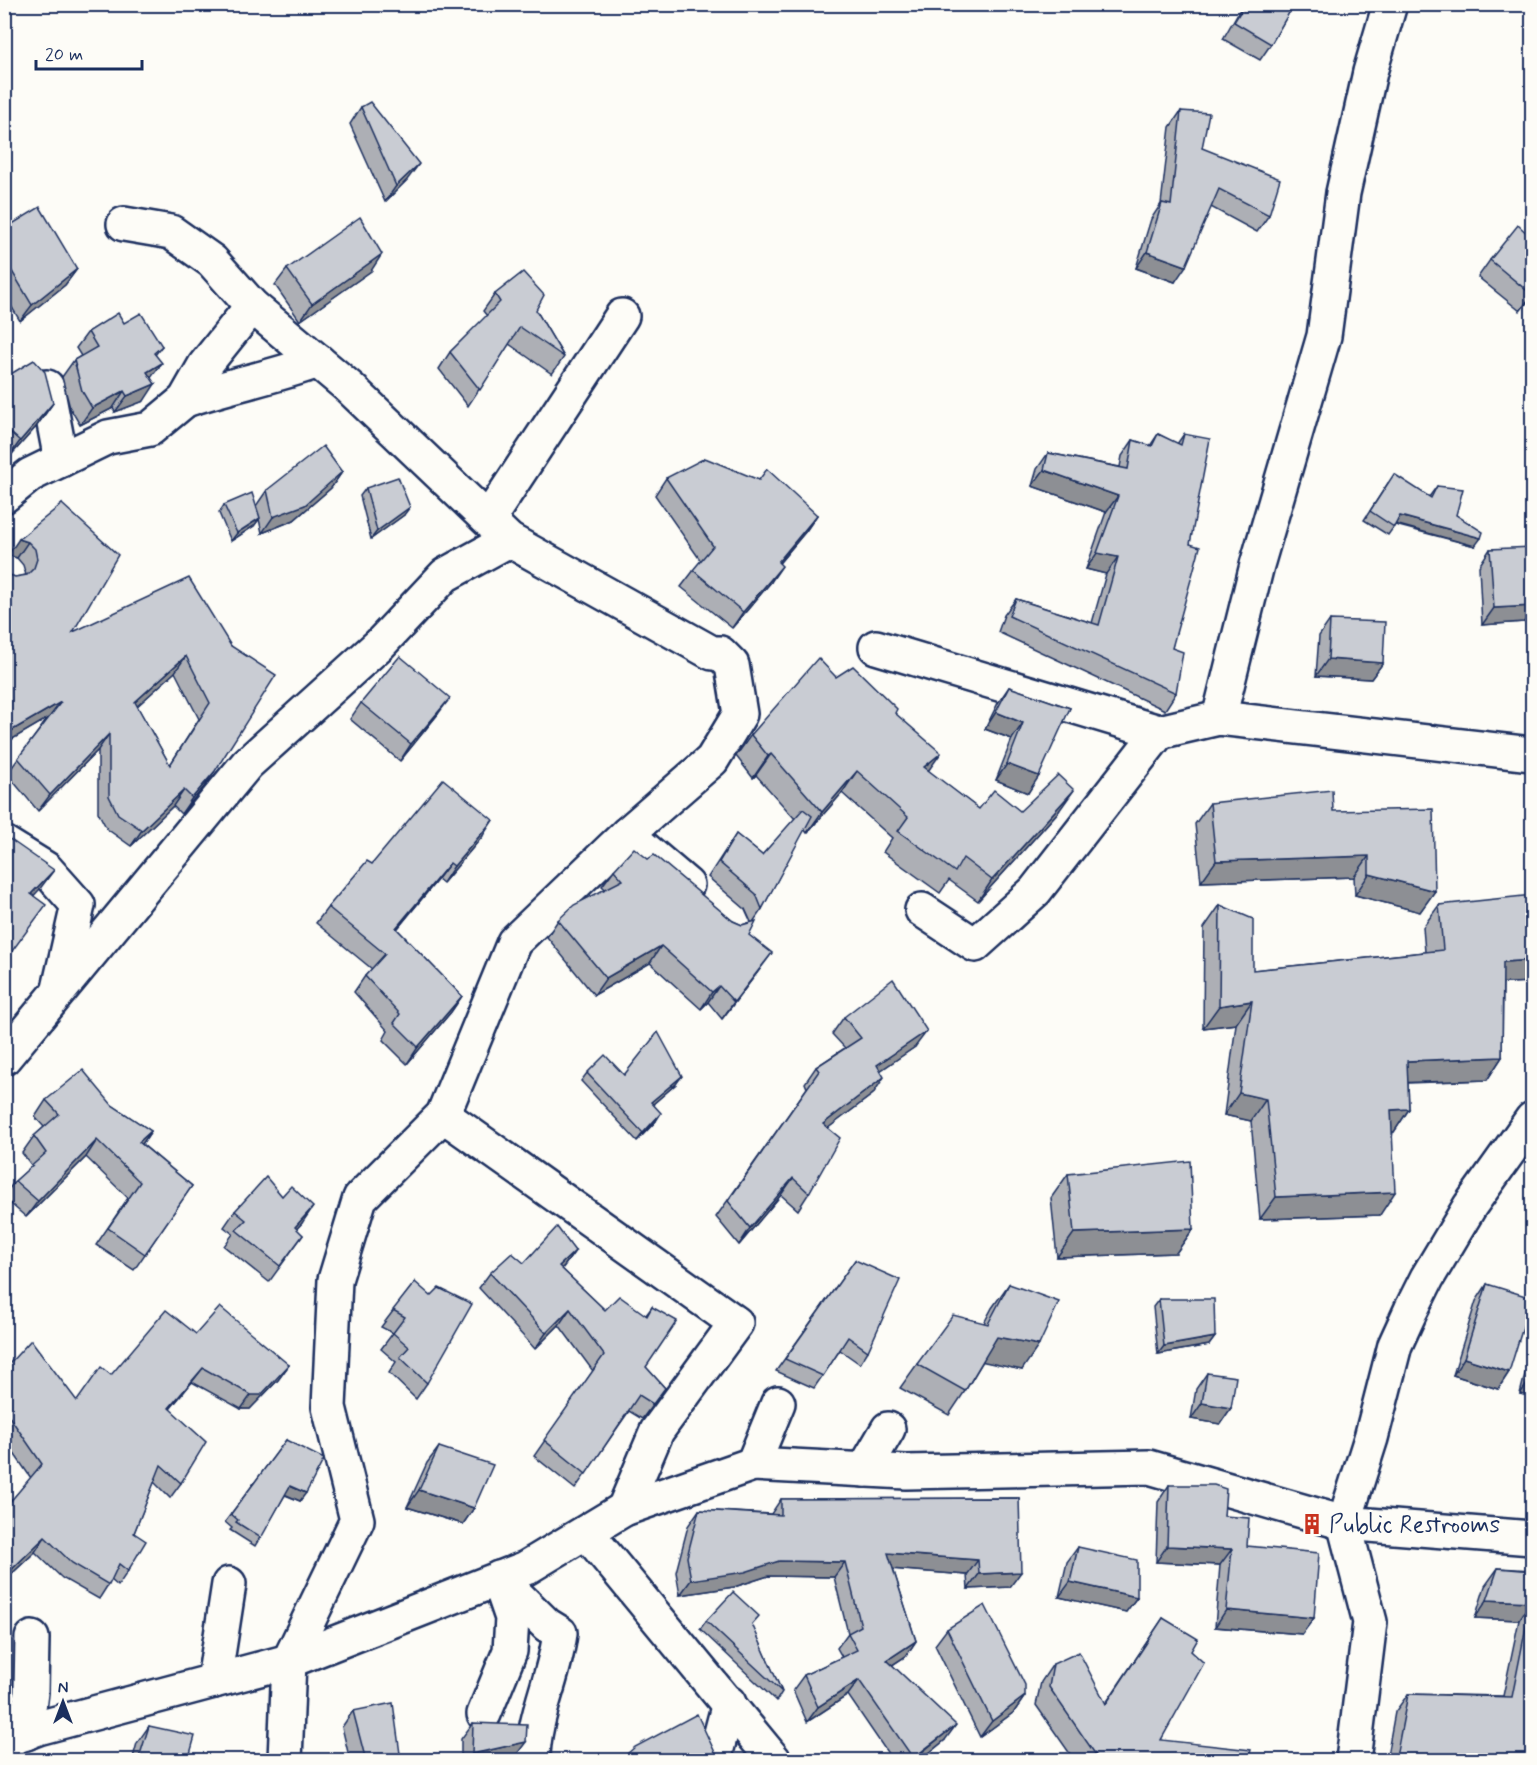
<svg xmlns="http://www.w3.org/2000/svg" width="1537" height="1765" viewBox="0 0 1537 1765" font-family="Mynerve,sans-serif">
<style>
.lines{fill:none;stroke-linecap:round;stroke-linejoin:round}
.minor-casing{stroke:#1b2f5e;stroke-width:38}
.minor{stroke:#fdfcf7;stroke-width:33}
.wall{fill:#adafb5;stroke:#1b2f5e;stroke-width:1.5;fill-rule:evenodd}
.shaded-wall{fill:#8d8f94;stroke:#1b2f5e;stroke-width:1.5}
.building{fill:#c9ccd3;stroke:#1b2f5e;stroke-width:1.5;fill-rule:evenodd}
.labels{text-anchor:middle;stroke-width:4.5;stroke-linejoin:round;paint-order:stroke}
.poi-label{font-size:24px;fill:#1b2f5e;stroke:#fdfcf7;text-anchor:start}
</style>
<rect width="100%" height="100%" fill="#fdfcf7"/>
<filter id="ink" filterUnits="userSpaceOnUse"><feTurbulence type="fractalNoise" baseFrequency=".0167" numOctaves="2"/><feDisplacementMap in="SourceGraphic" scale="12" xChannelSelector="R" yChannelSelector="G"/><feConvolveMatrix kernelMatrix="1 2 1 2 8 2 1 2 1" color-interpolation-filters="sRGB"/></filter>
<g filter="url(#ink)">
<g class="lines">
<defs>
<g id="minor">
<polyline points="124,224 171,232 212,261 252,306 350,388 509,540 712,653 720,653 732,665 740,714 712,760 627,834 514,942 443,1115 360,1198 335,1280 329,1407 357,1520 289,1661 285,1760"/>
<polyline points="47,387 61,460"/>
<path d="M 185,400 C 229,385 274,377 318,361"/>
<polyline points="4,496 30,475 108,437 150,429 185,400 205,365 252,306"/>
<polyline points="489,518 622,316"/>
<polyline points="876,647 1159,732 1219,718 1532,754"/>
<polyline points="1219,718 1257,565 1324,336 1343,193 1370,72 1390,4"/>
<polyline points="627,834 687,885"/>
<polyline points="4,843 46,869 78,905 59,989"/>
<polyline points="922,910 975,945 1035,891 1159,732"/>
<polyline points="4,1058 247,764 380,644 445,575 509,540"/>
<polyline points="443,1115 736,1323 657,1431 624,1509"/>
<polyline points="753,1464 778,1403"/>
<polyline points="864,1470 888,1429"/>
<polyline points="587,1533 774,1760"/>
<path d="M 499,1578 L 547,1625 L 560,1633 C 555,1677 533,1716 533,1760"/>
<polyline points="214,1681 229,1584"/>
<polyline points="484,1714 510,1651 512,1618 499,1580"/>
<polyline points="26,1733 31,1692 32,1638"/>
<polyline points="4,1741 38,1728 289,1661 526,1568 624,1509 753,1464 906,1472 1149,1467 1344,1523 1532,1538"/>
<polyline points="714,1760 729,1703"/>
<polyline points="1353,1760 1370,1622 1344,1523 1371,1438 1395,1345 1411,1310 1427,1278 1470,1206 1532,1119"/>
</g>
</defs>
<!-- minor casing -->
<use href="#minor" class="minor-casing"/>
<!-- minor -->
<use href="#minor" class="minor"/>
</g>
<!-- wall -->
<g class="wall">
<polygon points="1243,4 1294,4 1271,44 1260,60 1223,39"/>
<polygon points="361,107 407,180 385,202 350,124"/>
<polygon points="1181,111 1202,148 1269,215 1257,232 1211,207 1175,282 1136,268 1151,219 1161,204 1170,127"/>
<polygon points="4,229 77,269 65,285 20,321 4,294"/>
<polygon points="1533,239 1533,295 1520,311 1478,277 1490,260"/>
<polygon points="287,269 371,271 300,321 275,285"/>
<polygon points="495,294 536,310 564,357 552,374 509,344 468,406 439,369 450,352 487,316 483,311"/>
<polygon points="124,323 162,346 155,355 151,378 144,401 115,412 113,408 80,425 70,408 62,377 74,360 81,356 76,348 88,332"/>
<polygon points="4,378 53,403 36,427 4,463"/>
<polygon points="1158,434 1177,444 1184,434 1190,544 1172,648 1176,693 1165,710 998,632 1004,615 1016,599 1092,623 1106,574 1086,569 1106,512 1032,486 1037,469 1048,453 1120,467 1122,456 1133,440 1150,446"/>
<polygon points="342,472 331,488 294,520 262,533 259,519 254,526 231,541 219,513 224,505 256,506 267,490"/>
<polygon points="666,478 817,515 806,531 779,563 771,582 732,628 681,587 701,561 655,495"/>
<polygon points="1388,483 1429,497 1437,486 1456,515 1475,546 1395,525 1388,535 1364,520"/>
<polygon points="366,488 404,515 371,539 360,496"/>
<path d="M 62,504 L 73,632 L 231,646 L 204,787 L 181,814 L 173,806 L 131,846 L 107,829 L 98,812 L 98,750 L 38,811 L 7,774 L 48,718 L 4,744 L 4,573 L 15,577 L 26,575 L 23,565 L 17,558 L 8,555 ZM 175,672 L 199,719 L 170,765 L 137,706 Z"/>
<polygon points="1490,549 1533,557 1533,610 1524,622 1482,625 1479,566"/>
<polygon points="1330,620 1383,663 1371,679 1316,676 1319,636"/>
<polygon points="836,677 895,713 928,771 979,809 1020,811 1059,811 978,901 949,880 940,893 883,852 892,838 842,793 807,833 804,829 762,909 753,922 749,935 760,969 722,1019 708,1002 701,1009 650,963 594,995 547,937 558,920 605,889 602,886 614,870 648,859 733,921 742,925 751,922 745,909 708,877 736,834 762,855 795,819 756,775 753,778 736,756 751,735"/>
<polygon points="1009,687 1070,708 1028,793 996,780 1012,739 985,729 998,703"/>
<polygon points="361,703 438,714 400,761 350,719"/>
<polygon points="1210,803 1333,811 1435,891 1420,912 1355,895 1354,877 1201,882 1195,824"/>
<polygon points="482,837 443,883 438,879 397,929 462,996 451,1012 407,1064 383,1040 388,1031 354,992 365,976 372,969 316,923 328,907 372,864"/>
<polygon points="1220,905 1253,970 1425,952 1423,927 1439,905 1533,982 1503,983 1502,1057 1487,1080 1408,1083 1409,1109 1394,1132 1393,1132 1380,1215 1260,1219 1251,1121 1224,1115 1236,1024 1203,1028 1204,928"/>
<polygon points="844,1017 915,1047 880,1071 873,1094 828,1128 809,1193 798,1210 781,1195 739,1245 716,1217 807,1088 805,1083 816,1067 845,1048 832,1034"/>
<polygon points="587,1073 624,1075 676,1084 653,1104 656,1121 637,1141 581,1081"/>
<polygon points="46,1100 112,1105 151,1131 142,1144 192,1186 134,1270 96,1245 128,1198 86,1157 26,1217 4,1198 4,1195 15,1181 32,1166 22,1153 34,1136 44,1127 35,1117"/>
<polygon points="1068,1174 1193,1229 1176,1253 1057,1257 1051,1198"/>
<polygon points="235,1211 302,1223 296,1229 303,1235 269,1282 224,1246 233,1234 224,1227"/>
<polygon points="575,1251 562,1269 605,1310 646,1315 652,1307 646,1367 665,1388 642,1419 629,1411 575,1489 534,1456 593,1371 559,1325 535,1349 479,1288 490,1273 524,1263"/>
<polygon points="855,1260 868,1351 860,1364 840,1350 814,1388 776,1371"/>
<polygon points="415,1282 427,1383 416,1399 389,1373 396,1362 381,1349 393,1333 381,1327"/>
<polygon points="1009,1284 1022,1370 983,1361 965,1391 949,1415 900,1388 917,1364 984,1323 992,1308"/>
<polygon points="1487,1284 1509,1372 1498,1389 1453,1375 1476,1301"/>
<polygon points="1159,1299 1215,1337 1209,1345 1158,1354 1153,1307"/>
<polygon points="196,1334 289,1365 278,1380 250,1409 241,1409 192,1382 170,1409 181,1483 170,1498 154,1482 134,1533 128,1571 118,1586 111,1580 99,1599 62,1578 35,1552 4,1581 4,1509 31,1478 4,1439 4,1360 9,1364 77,1401 111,1375"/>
<polygon points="1533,1361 1533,1397 1520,1394 1526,1370"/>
<polygon points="1207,1373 1231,1408 1220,1424 1191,1419 1196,1389"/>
<polygon points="286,1440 300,1501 285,1495 255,1546 230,1530 232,1528 225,1522"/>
<polygon points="439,1447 474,1508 463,1524 407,1507 427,1463"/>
<polygon points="1169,1485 1224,1516 1247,1546 1314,1618 1302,1634 1215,1627 1220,1565 1156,1562 1158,1502"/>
<polygon points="1019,1498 1010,1587 968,1589 967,1575 893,1569 916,1641 906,1656 892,1665 945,1740 919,1761 893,1761 848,1695 807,1722 793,1690 804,1675 842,1657 837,1648 848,1633 834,1577 768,1576 734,1587 680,1595 676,1572 688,1526 699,1510 771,1514 781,1499"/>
<polygon points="1078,1547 1137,1597 1126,1612 1059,1597 1067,1562"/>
<polygon points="1498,1568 1533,1570 1533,1761 1386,1761 1395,1712 1408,1694 1503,1696 1519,1620 1475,1618 1485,1586"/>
<polygon points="1163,1618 1191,1651 1161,1740 1248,1761 1075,1761 1036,1705 1041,1682 1053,1664 1106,1703"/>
<polygon points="706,1621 752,1625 782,1692 777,1700 776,1701 700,1629"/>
<polygon points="947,1629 1025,1696 1014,1712 980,1737 935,1645"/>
<polygon points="353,1711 401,1761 350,1761 342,1727"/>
<polygon points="473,1723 514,1758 504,1761 461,1761 461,1739"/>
<polygon points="149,1726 188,1761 132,1761 137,1743"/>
</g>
<!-- shaded-wall -->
<g class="shaded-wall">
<polygon points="419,164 407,180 385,202 396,186"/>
<polygon points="1147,252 1186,266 1175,282 1136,268"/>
<polygon points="382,254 371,271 300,321 312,304"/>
<polygon points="77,269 65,285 20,321 32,305"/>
<polygon points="1533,293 1533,295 1520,311"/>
<polygon points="162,363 150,379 147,372"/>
<polygon points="155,384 144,401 115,412 127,396"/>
<polygon points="124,391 113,408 80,425 92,408"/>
<polygon points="53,403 36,427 4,463 20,441"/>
<polygon points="1044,470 1118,496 1106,512 1032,486"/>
<polygon points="342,472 331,488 294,520 262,533 273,517"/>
<polygon points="410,507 404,515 371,539 377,531"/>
<polygon points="817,515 806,531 766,579 778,562"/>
<polygon points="1400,516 1481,538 1475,546 1395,524"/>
<polygon points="260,518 254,526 231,541 237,533"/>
<polygon points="19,539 28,542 17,558 8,555"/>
<polygon points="1097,553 1118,557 1106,574 1086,569"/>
<polygon points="782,566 771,582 732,628 743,612"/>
<polygon points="1533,606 1533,610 1524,622 1482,625 1494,608"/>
<polygon points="186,656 175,672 124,718 135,702"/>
<polygon points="1328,659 1383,663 1371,679 1316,676"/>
<polygon points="450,698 438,714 400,761 411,744"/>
<polygon points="61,702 50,717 4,744 4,735"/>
<polygon points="996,712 1023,723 1012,739 985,729"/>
<polygon points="109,734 98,750 38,811 50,795"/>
<polygon points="941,753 926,774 924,767"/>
<polygon points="771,754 756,775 753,778 768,756"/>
<polygon points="1007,764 1039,776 1028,793 996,780"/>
<polygon points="215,771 204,787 181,814 192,798"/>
<polygon points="857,771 842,793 807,833 822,812"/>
<polygon points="184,790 173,806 131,846 142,830"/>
<polygon points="1074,790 1059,811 978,901 992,880"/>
<polygon points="493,820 482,837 443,883 454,866"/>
<polygon points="1369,856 1354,877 1201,882 1216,861"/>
<polygon points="450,863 438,879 385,944 396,928"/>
<polygon points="54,870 39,890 17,914 31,894"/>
<polygon points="1369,874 1435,891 1420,912 1355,895"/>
<polygon points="661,946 650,963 594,995 606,978"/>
<polygon points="772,953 760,969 722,1019 734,1002"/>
<polygon points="1533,960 1533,982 1488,984 1503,962"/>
<polygon points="719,986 708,1002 701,1009 712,992"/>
<polygon points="462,996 451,1012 407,1064 418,1047"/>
<polygon points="1252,1001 1236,1024 1203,1028 1219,1006"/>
<polygon points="927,1031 915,1047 865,1081 877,1065"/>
<polygon points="1502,1057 1487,1080 1392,1083 1407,1061"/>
<polygon points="682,1076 676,1084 645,1111 651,1102"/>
<polygon points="884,1077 873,1094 811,1141 823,1124"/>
<polygon points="1239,1093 1266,1099 1251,1121 1224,1115"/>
<polygon points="1409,1109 1394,1132 1376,1132 1391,1110"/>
<polygon points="661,1113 656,1121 637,1141 643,1133"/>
<polygon points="151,1131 140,1147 139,1142"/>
<polygon points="97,1140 86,1157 26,1217 38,1201"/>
<polygon points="793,1178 781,1195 739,1245 750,1228"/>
<polygon points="1395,1192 1380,1215 1260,1219 1276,1197"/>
<polygon points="313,1207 302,1223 283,1244 295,1227"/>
<polygon points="1193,1229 1176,1253 1057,1257 1074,1233"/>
<polygon points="575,1251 564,1266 548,1282 559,1266"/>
<polygon points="570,1309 559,1325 535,1349 546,1333"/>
<polygon points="997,1337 1039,1345 1022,1370 980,1361"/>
<polygon points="1215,1337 1209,1345 1158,1354 1164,1346"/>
<polygon points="1464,1358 1509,1372 1498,1389 1453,1375"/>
<polygon points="289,1365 278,1380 250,1409 241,1409 251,1395"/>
<polygon points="203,1368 192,1382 159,1422 169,1408"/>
<polygon points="1530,1380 1533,1381 1533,1397 1520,1394"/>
<polygon points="1202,1403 1231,1408 1220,1424 1191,1419"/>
<polygon points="290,1486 306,1493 300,1501 284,1494"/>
<polygon points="419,1490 474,1508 463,1524 407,1507"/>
<polygon points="45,1537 35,1552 4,1581 12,1569"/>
<polygon points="1167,1546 1232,1549 1220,1565 1156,1562"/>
<polygon points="888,1553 978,1560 967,1575 877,1568"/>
<polygon points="779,1561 845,1562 834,1577 768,1576 734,1587 680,1595 691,1580"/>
<polygon points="1021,1572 1010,1587 968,1589 979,1574"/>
<polygon points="1070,1582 1137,1597 1126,1612 1059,1597"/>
<polygon points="1487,1600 1531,1602 1519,1620 1475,1618"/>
<polygon points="1226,1610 1314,1618 1302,1634 1215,1627"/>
<polygon points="916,1641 906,1656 877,1675 887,1660"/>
<polygon points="859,1680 848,1695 807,1722 818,1707"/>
<polygon points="1025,1696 1014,1712 980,1737 992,1721"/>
<polygon points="956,1725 945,1740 919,1761 911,1761"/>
<polygon points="526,1742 514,1758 504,1761 467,1761 472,1754"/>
<polygon points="1473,1752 1467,1761 1452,1761"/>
<polygon points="1396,1757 1419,1760 1394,1761"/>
</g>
<!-- building -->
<g class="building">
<polygon points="1245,4 1294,4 1271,44 1234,22"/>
<polygon points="370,102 419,164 396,186 361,107"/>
<polygon points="1181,111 1209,113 1202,148 1280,179 1269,215 1219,189 1186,266 1147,252 1162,203 1171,205"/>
<polygon points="40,207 77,269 32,305 4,258 4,229"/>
<polygon points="360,217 382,254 312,304 287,269"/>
<polygon points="1518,225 1533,239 1533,293 1531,294 1490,260"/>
<polygon points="523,272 544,295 536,310 564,357 520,327 480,390 450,352 500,302 495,294"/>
<polygon points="118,313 124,323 141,313 162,346 154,353 162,363 147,372 155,384 127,396 124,391 92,408 82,391 74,360 97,347 88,332"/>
<polygon points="34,360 45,372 53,403 20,441 11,433 4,443 4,378"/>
<polygon points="1158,434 1181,445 1184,434 1210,439 1190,544 1200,547 1172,648 1183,652 1176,693 1009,616 1016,599 1099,625 1118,557 1097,553 1118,496 1044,470 1048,453 1128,469 1133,440 1152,446"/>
<polygon points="323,446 342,472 305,505 273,517 267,490"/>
<polygon points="705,458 759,480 767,469 817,515 778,562 782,566 743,612 693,570 713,546 666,478"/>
<polygon points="1394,474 1431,498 1437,486 1463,489 1456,515 1483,532 1481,538 1400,516 1394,527 1370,511"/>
<polygon points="398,477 410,507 377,531 366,488"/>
<polygon points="252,493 260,518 237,533 224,505"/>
<path d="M 62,504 L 118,555 L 73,632 L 189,578 L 231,646 L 276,675 L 215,771 L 192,798 L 184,790 L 142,830 L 118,814 L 109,796 L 109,734 L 50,795 L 18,758 L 61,702 L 4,735 L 4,573 L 15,577 L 27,575 L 34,568 L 37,559 L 35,549 L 28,542 L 19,539 ZM 186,656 L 210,703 L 170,765 L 135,702 Z"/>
<polygon points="1532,547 1533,606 1494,608 1490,549"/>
<polygon points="1330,620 1385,622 1383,663 1328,659"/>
<polygon points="400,656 450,698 411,744 361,703"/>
<polygon points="818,658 836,677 853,666 897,709 895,713 941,753 924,767 979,809 994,790 1020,811 1058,775 1074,790 992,880 963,858 955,872 898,831 908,817 857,771 822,812 771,754 768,756 751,735"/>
<polygon points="1009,687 1070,708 1039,776 1007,764 1023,723 996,712"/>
<polygon points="443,779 493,820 454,866 450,863 396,928 462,996 418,1047 394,1023 400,1014 365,976 385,954 328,907 367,861 372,864"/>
<polygon points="1332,790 1333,811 1433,809 1435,891 1369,874 1369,856 1216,861 1210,803"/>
<polygon points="803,809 812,816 762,909 756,894 719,862 736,834 762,855"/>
<polygon points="4,835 8,838 54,870 31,894 46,905 4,962"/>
<polygon points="634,848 648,859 654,855 733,921 742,925 756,921 749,935 772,953 734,1002 719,986 712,992 661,946 606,978 558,920 574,905 623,880 614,870"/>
<polygon points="1533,895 1533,960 1503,962 1502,1057 1407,1061 1409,1109 1391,1110 1395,1192 1276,1197 1266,1099 1239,1093 1252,1001 1219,1006 1220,905 1253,919 1253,970 1443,950 1439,905"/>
<polygon points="893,979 927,1031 877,1065 884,1077 823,1124 840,1138 809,1193 793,1178 750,1228 728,1201 819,1071 816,1067 861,1038 844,1017"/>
<polygon points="658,1032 682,1076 651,1102 661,1113 643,1133 587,1073 605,1055 624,1075"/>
<polygon points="83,1070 112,1105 151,1131 139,1142 192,1186 145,1254 108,1228 140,1182 97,1140 38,1201 15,1181 46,1153 34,1136 59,1114 46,1100"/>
<polygon points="1190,1161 1193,1229 1074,1233 1068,1174"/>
<polygon points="266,1177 282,1196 291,1186 313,1207 295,1227 303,1235 280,1266 236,1230 246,1220 235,1211"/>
<polygon points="557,1227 575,1251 559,1266 605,1310 619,1296 647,1316 652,1307 677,1321 646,1367 665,1388 653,1404 639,1395 586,1474 544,1440 604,1355 570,1309 546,1333 490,1273 512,1253 524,1263"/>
<polygon points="855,1260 900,1280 868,1351 848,1337 823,1376 785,1359"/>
<polygon points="415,1282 431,1296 439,1288 472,1304 427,1383 400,1357 409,1347 393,1333 405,1317 393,1310"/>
<polygon points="1009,1284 1059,1302 1039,1345 997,1337 965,1391 917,1364 953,1315 988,1324"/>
<polygon points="1487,1284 1532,1298 1509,1372 1464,1358"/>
<polygon points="1159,1299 1214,1299 1215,1337 1164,1346"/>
<polygon points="220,1307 289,1365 261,1395 251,1395 203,1368 169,1408 206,1442 181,1483 161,1465 134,1533 146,1541 128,1571 119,1564 109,1585 72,1563 45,1537 12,1569 4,1563 4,1509 42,1464 4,1409 4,1360 9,1364 31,1340 77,1401 101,1367 111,1375 166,1310 196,1334"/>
<polygon points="1533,1371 1533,1381 1530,1380"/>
<polygon points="1207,1373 1236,1377 1231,1408 1202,1403"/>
<polygon points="286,1440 324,1459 306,1493 290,1486 261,1538 236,1522 238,1520 231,1514"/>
<polygon points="439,1447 493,1465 474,1508 419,1490"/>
<polygon points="1169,1485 1214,1485 1226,1489 1224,1516 1249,1518 1247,1546 1319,1553 1314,1618 1226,1610 1232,1549 1167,1546"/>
<polygon points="1019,1498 1021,1572 979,1574 978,1560 888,1553 916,1641 887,1660 956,1725 913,1758 859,1680 818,1707 804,1675 857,1650 848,1633 861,1626 845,1562 779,1561 745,1572 691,1580 687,1557 699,1510 781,1515 781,1499"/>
<polygon points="1078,1547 1137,1560 1137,1597 1070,1582"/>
<polygon points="1498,1568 1533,1571 1533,1761 1471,1761 1473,1752 1452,1761 1419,1761 1396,1757 1408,1694 1512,1697 1531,1602 1487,1600"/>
<polygon points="733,1592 759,1616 752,1624 782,1692 706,1621"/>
<polygon points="985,1605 1025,1685 1025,1696 992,1721 947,1629"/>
<polygon points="1163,1618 1198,1639 1191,1651 1204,1663 1161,1740 1251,1750 1248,1761 1100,1761 1049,1687 1053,1664 1079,1652 1106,1704"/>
<polygon points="393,1703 401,1761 366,1761 353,1711"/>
<polygon points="697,1714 719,1761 619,1761 635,1747"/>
<polygon points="473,1723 527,1725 526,1742 472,1754"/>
<polygon points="149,1726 195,1736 188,1761 138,1761"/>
</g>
</g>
<!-- icons -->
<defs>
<symbol id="building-bare" viewBox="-9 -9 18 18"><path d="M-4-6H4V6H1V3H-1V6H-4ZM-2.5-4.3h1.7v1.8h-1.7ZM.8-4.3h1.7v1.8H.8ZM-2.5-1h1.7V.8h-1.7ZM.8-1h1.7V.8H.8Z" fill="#c8321e" stroke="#fdfcf7" stroke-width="2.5" paint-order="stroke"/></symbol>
</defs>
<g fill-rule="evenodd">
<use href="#building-bare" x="1297" y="1509" width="30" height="30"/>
</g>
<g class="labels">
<!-- poi labels -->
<g class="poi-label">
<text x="1329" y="1532">Public Restrooms</text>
</g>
</g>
<!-- margin -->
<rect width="1537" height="1765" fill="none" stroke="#fdfcf7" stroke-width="24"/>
<rect x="12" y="12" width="1513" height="1741" fill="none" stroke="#1b2f5e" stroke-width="2" filter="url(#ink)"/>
<!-- north arrow -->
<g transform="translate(63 1702)" stroke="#fdfcf7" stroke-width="4.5" paint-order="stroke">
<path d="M0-4.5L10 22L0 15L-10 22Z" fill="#1b2f5e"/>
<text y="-9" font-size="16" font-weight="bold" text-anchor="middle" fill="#1b2f5e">N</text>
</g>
<!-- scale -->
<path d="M36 60v9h106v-9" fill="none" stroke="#1b2f5e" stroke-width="3"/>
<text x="45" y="60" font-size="18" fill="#1b2f5e" stroke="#fdfcf7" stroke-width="4.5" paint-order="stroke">20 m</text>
</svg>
